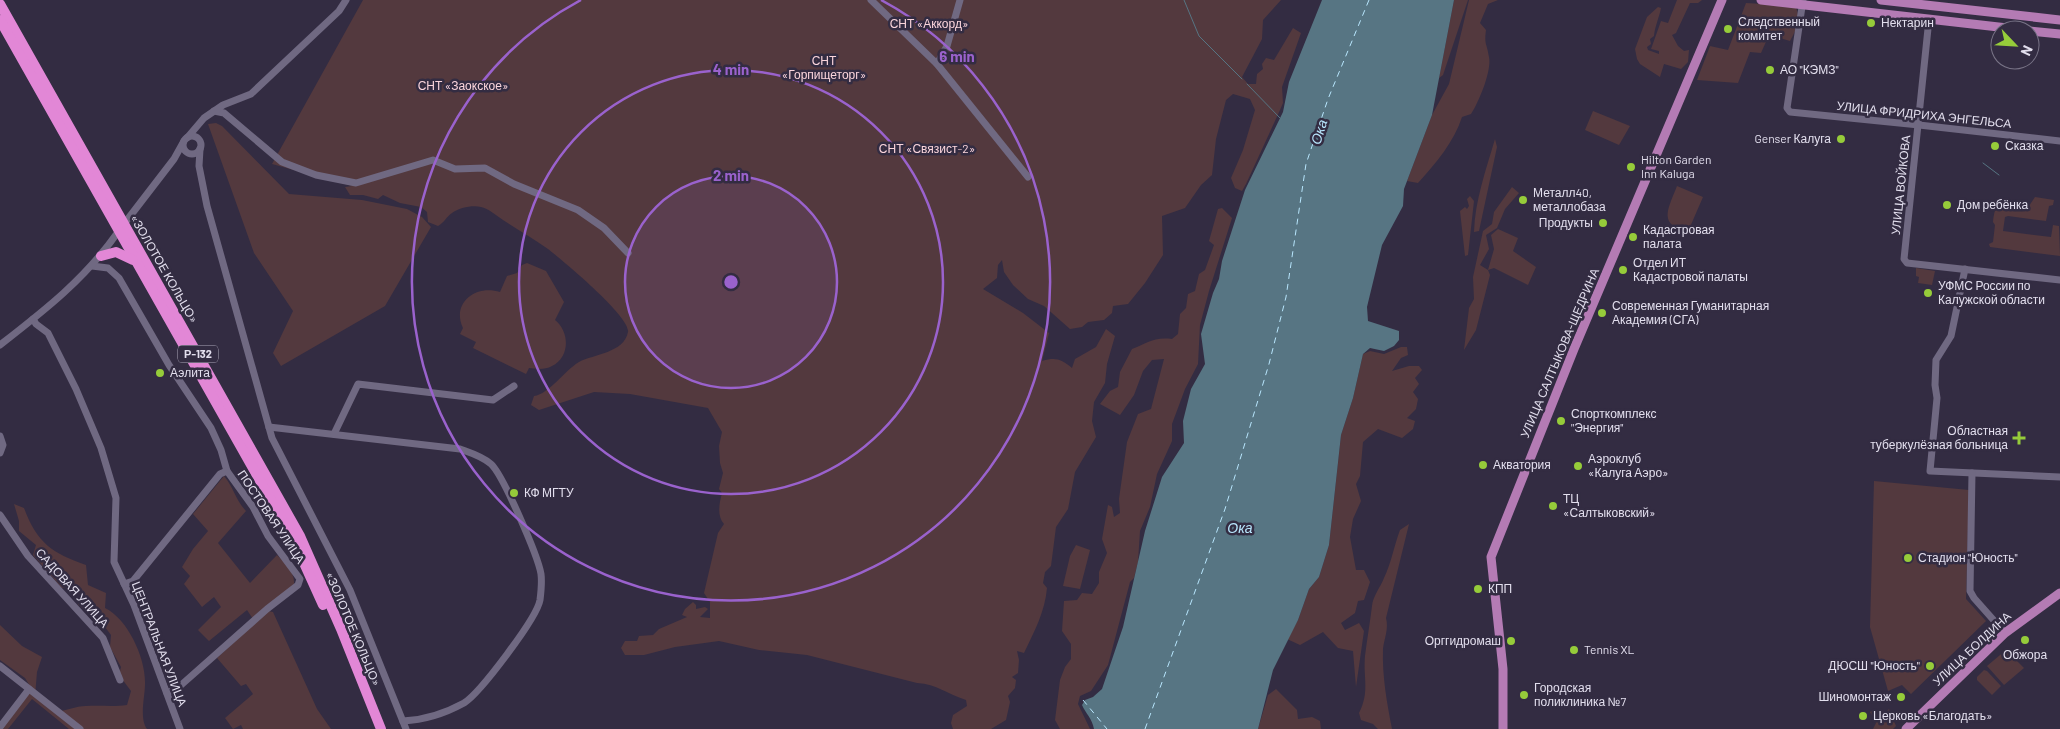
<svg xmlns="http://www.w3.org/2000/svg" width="2060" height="729" viewBox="0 0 2060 729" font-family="Barlow,sans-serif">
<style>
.green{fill:#53393e}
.water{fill:#577583}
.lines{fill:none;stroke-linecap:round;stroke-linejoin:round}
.stream{stroke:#577583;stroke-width:1}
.ferry{stroke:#b8e6fd;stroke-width:1;stroke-dasharray:6 5;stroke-linecap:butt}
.minor{stroke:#706982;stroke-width:7}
.major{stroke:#b47bb4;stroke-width:9}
.highway{stroke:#e287d6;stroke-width:10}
.ring{fill:none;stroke:#9a62cd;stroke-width:2.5}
.poi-dot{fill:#96cc3a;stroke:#332c42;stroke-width:2}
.labels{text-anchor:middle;stroke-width:5;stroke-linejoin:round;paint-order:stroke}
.shield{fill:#332c42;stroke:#aea9ba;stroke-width:1}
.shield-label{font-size:11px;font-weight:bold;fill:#e3dfee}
.poi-label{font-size:12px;fill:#e3dfee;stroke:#332c42;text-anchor:start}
.park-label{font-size:12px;fill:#fbd5dc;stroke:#332c42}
.street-label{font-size:12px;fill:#e3dfee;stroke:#332c42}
.water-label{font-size:14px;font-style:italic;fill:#b8e6fd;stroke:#332c42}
.centre{fill:#9a62cd;stroke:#332c42;stroke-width:2.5}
.ring-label{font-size:15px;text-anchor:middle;font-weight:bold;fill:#9a62cd;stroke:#332c42;stroke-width:5;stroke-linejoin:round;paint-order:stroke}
</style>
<rect width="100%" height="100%" fill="#332c42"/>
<!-- green -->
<g class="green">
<path d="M 363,0 L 1281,0 L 1263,20 L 1262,39 L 1242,77 L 1248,84 L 1256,84 L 1257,74 L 1263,69 L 1262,64 L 1266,58 L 1274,60 L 1293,28 L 1301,33 L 1282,87 L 1283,103 L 1280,110 L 1246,184 L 1242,191 L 1235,188 L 1231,178 L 1243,150 L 1255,110 L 1250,99 L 1233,94 L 1226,100 L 1216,139 L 1212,175 L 1201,185 L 1185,208 L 1162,216 L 1163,255 L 1145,283 L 1128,304 L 1113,306 L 1112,313 L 1104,320 L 1088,322 L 1082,327 L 1070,329 L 1044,306 L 1028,299 L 1013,285 L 1004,272 L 1002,260 L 998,265 L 997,278 L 983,289 L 1023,313 L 1049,333 L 1042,361 C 1056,357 1061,359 1072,368 L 1075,359 L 1096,347 L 1106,329 L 1115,336 L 1107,364 L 1105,383 L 1094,402 L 1092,421 L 1096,437 L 1075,472 L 1068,509 L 1056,527 L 1051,566 L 1045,572 L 1043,583 L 1047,588 C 1045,612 1034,632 1024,653 L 1017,651 L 1019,660 L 1018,673 L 1012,677 L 1016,680 L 1015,688 L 1008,696 L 1010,702 L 1006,720 L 991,729 L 953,729 L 951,723 L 953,715 L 967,706 L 966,700 C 947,694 937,684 917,683 L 807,655 L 759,650 L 719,641 L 675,647 L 644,655 L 625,655 L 621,648 L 625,641 L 637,641 L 639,636 L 653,635 L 659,629 L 687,617 L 682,615 L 685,609 L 693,602 L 696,605 L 696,609 L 705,607 L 708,609 L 700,617 L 710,618 L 710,602 L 704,593 L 718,533 L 724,524 C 717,516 719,504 722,493 L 719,489 L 723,473 L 720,463 L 719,446 L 722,432 L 708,408 L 630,394 L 594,392 L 539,410 L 531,405 L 534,396 C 549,394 564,371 579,362 C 594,354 624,353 628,332 C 631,317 562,260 548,249 C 534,239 518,230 503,220 C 497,216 488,208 481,207 C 472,205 459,208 452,213 C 446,217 445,222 438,226 L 428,222 L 427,212 L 421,207 L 400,203 L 383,195 L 378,199 L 363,195 L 350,195 L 345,187 L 352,186 L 272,164 Z"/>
<polygon points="1454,0 1468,0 1443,75 1439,78"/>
<path d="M 1469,0 L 1498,0 L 1488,4 L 1480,23 L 1486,30 C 1484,45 1487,43 1489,57 C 1492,70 1479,102 1471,114 L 1462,117 C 1454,142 1436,163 1418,183 L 1407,181 L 1432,115 L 1449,84 Z"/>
<path d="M 1677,0 L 1702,0 L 1698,3 L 1690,3 L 1676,33 L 1672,35 L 1678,46 L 1684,51 L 1689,50 L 1688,62 L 1681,69 L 1664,64 L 1660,77 L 1640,64 L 1637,59 L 1635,49 L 1647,17 L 1658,7 L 1661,8 C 1659,18 1655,26 1654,36 L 1650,39 L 1651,44 L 1647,47 L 1648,50 L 1659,54 L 1659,51 L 1651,49 L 1661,21 L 1668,23 Z"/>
<path d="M 1746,3 L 1795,6 C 1802,19 1796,30 1790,41 L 1769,35 L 1761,53 L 1750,52 L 1738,83 L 1697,80 L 1710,46 L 1728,50 Z"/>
<polygon points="1593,111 1630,126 1619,145 1585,130"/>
<polygon points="216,123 222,126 289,194 362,200 407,209 422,217 431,227 385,306 281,366 273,353 293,311 254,253 208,124"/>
<path d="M 1495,139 L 1497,147 L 1479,231 L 1474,232 C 1475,200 1486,170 1495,139 Z"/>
<path d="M 1677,186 L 1703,197 L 1690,227 L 1684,230 C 1657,224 1670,205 1677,186 Z"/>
<polygon points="1512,187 1519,193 1505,209 1497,228 1486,235 1489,249 1480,265 1488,270 1494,249 1491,235 1498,229 1518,238 1513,251 1536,267 1528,285 1494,268 1488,270 1490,275 1476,330 1464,350 1469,308 1474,299 1473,277 1483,231 1492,224 1494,212"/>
<polygon points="1470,196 1474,201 1468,255 1465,256 1460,211 1465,207 1467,209 1469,206 1467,199"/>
<path d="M 2035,197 L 2054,200 L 2053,205 L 2049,206 L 2046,221 L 2008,216 L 2005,217 L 2003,231 L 2051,237 L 2053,225 L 2059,226 L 2060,256 L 1990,247 L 1989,244 L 1993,242 L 1995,225 L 1993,222 C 1995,203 1998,203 2016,205 L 2018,208 L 2027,209 Z"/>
<path d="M 1222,208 L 1232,218 L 1209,291 L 1200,325 L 1198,364 L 1185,389 L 1172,424 L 1172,441 L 1157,474 L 1150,507 L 1140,531 L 1138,562 L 1134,578 L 1130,582 L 1108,665 L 1091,691 L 1080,696 L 1078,704 L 1090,729 L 1060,729 L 1055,720 L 1060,680 L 1065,667 L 1071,659 L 1071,644 L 1062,631 L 1064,601 L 1077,600 L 1082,593 L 1092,594 L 1099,583 L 1099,572 L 1107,553 L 1102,539 L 1108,505 L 1112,507 L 1114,517 L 1120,513 L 1119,499 L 1127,442 L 1138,414 L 1151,409 L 1164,359 L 1152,360 L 1143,371 L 1134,395 L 1120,415 L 1100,404 L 1110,391 L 1118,387 L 1120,372 L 1132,349 C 1149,343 1152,337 1172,339 L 1178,334 L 1180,314 L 1186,308 L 1188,294 L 1195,291 L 1199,274 L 1205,270 L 1214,245 L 1209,241 L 1218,209 Z"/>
<path d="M 527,263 L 546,271 L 564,302 L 555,320 C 570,332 570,357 552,366 C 545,370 536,369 529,368 L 526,374 L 473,348 L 476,342 L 460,334 L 463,328 C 451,303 476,284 500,292 L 507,276 L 517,273 L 522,265 Z"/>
<polygon points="1916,268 1935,271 1932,285 1918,283 1919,277 1916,276"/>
<polygon points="1401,347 1407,347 1408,355 1401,358 1392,371 1409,366 1419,366 1422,370 1415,378 1419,384 1413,392 1418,399 1416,409 1407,418 1415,421 1413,429 1402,438 1378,429 1363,442 1360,476 1356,484 1361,501 1353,519 1350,537 1356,570 1364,570 1370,582 1364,600 1358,601 1355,613 1341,623 1345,630 1359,623 1364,631 1356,687 1353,651 1338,648 1323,632 1300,645 1287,639 1298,620 1309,589 1319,577 1329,545 1341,435 1353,398 1363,354 1370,351 1384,354"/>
<path d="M 224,476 C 234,488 235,499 246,511 L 218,543 L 250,583 L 277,555 C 285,563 295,572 294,584 L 271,606 L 253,619 L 247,610 L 209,641 L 198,630 L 221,607 L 214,597 L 202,607 L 184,584 L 190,576 L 182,567 L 193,549 L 208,531 L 193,514 Z"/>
<polygon points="1874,481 1969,490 1966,599 1986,621 1911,694 1902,685 1888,691 1870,627"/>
<path d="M 14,504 L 24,508 C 37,543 52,553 86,565 L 88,585 L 106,593 L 105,608 C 128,619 146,659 145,684 C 145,697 139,718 147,729 L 69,729 L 32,699 L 8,729 L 1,729 L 30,686 L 25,678 L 0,660 L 0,625 L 22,646 L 42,657 L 37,672 L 35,696 L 54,712 C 65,711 76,706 86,706 C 100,705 113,707 127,705 L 131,691 L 119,675 L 121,667 L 110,647 L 111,635 L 96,615 L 78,605 L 81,598 L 73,585 L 62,588 L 33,555 L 36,545 L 19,531 L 19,521 Z"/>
<path d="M 1409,524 L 1386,618 C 1389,629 1384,639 1383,649 C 1382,676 1387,703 1392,729 L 1378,729 L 1373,724 L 1361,720 L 1359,713 C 1370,692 1363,678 1365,656 C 1367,639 1370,623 1372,606 C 1373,596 1380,588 1384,578 C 1391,564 1394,546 1400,530 Z"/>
<polygon points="1076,545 1090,550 1080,589 1063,586 1070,556"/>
<polygon points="268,611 273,612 317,709 331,729 243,729 241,725 233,729 225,718 253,694 246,684 241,686 217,658"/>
<polygon points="2006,650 2024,668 2004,685 1987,666"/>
<polygon points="1984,670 1987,671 2001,686 1992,695 1977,680 1977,677"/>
<polygon points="1276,689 1297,710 1298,719 1312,717 1320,721 1321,729 1258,729 1268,695"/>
<polygon points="1875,709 1883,715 1889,709 1896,726 1893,729 1873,729 1876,723 1870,712"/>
</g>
<!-- water -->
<path class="water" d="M 1322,0 L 1454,0 L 1432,115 L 1404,189 L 1403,206 L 1382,245 L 1367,307 L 1368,321 L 1399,331 L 1399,340 L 1394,346 L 1384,351 L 1370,348 L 1363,354 L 1353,398 L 1341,435 L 1329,545 L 1319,577 L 1309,589 L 1298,620 L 1273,670 L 1258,729 L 1094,729 C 1092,718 1086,714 1082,705 L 1085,700 L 1093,697 L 1102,689 L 1123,627 L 1145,531 L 1162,477 L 1184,443 L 1183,421 L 1191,389 L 1205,364 L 1201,334 L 1213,293 L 1219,279 L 1222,261 L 1245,190 L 1283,112 L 1289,82 Z"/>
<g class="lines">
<!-- stream -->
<g class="stream">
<polyline points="1184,0 1199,36 1242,79"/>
<polyline points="1247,84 1280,118"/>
<polyline points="1983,163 1999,175"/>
</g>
<!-- ferry -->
<g class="ferry">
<polyline points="1083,700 1107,729"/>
<polyline points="1145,729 1225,509 1269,364 1286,297 1306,164 1328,99 1369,0"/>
</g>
<!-- minor -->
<g class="minor">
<polyline points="871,0 937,64 1028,177"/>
<polyline points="1803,0 1787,108 1790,112 1919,125 2060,141"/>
<polyline points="1929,19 1904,259 1907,263 2060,280"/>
<polyline points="937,64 947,46 960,0"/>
<polyline points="214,111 224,113 282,162 316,175 356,183 433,160 455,169 485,168 514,184 578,210 604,228 628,253"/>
<circle cx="192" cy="145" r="9"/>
<polyline points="187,138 204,118 223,105 251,94 339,11 346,0"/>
<polyline points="200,149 199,166 207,206 272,438 350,590 406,729"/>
<polyline points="124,224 174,159 184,141"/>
<polyline points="92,266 108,268 119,278 169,365 211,428 221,450 227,471 253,507 268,536 300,579 298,585 267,609 180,686 167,693"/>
<polyline points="1965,269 1951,336 1936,360 1935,385 1937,398 1930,471 2060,477"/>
<polyline points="33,319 36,324 48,333 76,389 101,448 116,498 114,562 134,605 180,729"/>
<path d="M 0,345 C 45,310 85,279 118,232"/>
<path d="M 269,427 L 460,449 C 471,453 482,456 491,464 C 503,475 538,556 541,574 C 542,582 541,592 540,600 C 537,618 480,693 464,703 C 444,714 425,720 403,721"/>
<polyline points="334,434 358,384 493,400 514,386"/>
<polyline points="0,436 3,445 0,453"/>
<polyline points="1972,473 1970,591 1974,598 2005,633"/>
<polyline points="0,515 28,556 103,638 120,680"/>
<polyline points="124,584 133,581 220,474 227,471"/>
<polyline points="0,666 80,729"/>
<polyline points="0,727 29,689"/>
</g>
<!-- major -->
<g class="major">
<polyline points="1761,0 2025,30"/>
<polyline points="1881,0 2060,20"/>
<polyline points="2030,31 2060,34"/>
<polyline points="1503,729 1503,669 1491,557 1574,349 1722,0"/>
<polyline points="1906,729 2005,633 2060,593"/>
</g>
<!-- highway -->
<g class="highway">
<polyline points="0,4 300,536 341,629 381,729"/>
<polyline points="0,20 294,541 323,605"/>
<polyline points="101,256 116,252 133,260"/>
</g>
</g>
<!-- distance rings -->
<circle cx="731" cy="282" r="106" fill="#9a62cd" fill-opacity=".12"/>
<g class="ring">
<circle cx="731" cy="282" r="106"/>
<circle cx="731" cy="282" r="212"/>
<path d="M881 0A319 319 0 1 1 581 0"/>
</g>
<!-- markers -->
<g class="poi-dot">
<circle cx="1871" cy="23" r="5"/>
<circle cx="1728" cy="29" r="5"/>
<circle cx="1770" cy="70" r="5"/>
<circle cx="1841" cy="139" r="5"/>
<circle cx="1995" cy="146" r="5"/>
<circle cx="1631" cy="167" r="5"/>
<circle cx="1523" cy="200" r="5"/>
<circle cx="1947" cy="205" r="5"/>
<circle cx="1603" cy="223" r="5"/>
<circle cx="1633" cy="237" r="5"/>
<circle cx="1623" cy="270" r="5"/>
<circle cx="1928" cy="293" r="5"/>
<circle cx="1602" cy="313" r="5"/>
<circle cx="160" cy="373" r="5"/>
<circle cx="1561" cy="421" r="5"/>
<path d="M2016.5 430.5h5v5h5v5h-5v5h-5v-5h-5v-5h5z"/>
<circle cx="1483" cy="465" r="5"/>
<circle cx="1578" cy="466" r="5"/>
<circle cx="514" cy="493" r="5"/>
<circle cx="1553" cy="506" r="5"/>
<circle cx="1908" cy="558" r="5"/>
<circle cx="1478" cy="589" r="5"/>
<circle cx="2025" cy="640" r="5"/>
<circle cx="1511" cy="641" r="5"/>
<circle cx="1574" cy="650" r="5"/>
<circle cx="1930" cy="666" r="5"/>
<circle cx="1524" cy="695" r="5"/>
<circle cx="1901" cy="697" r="5"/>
<circle cx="1863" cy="716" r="5"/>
</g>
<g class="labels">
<!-- shield labels -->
<rect class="shield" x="178" y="345.5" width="40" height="17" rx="4"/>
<g class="shield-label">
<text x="198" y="358">Р-132</text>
</g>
<!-- poi labels -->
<g class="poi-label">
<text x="1738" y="26">Следственный<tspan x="1738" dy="14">комитет</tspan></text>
<text x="1881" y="27">Нектарин</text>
<text x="1780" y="74">АО "КЭМЗ"</text>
<text x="1831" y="143" text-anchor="end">Genser Калуга</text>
<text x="2005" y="150">Сказка</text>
<text x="1641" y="164">Hilton Garden<tspan x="1641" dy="14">Inn Kaluga</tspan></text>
<text x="1533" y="197">Металл40,<tspan x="1533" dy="14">металлобаза</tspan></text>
<text x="1957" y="209">Дом ребёнка</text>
<text x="1593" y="227" text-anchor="end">Продукты</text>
<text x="1643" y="234">Кадастровая<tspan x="1643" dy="14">палата</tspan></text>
<text x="1633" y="267">Отдел ИТ<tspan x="1633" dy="14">Кадастровой палаты</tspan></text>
<text x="1938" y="290">УФМС России по<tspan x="1938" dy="14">Калужской области</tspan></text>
<text x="1612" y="310">Современная Гуманитарная<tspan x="1612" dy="14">Академия (СГА)</tspan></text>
<text x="170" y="377">Аэлита</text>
<text x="1571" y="418">Спорткомплекс<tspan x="1571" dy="14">"Энергия"</tspan></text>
<text x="2008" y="435" text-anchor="end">Областная<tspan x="2008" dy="14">туберкулёзная больница</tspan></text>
<text x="1588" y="463">Аэроклуб<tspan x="1588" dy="14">«Калуга Аэро»</tspan></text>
<text x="1493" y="469">Акватория</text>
<text x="524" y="497">КФ МГТУ</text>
<text x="1563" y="503">ТЦ<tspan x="1563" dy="14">«Салтыковский»</tspan></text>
<text x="1918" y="562">Стадион "Юность"</text>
<text x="1488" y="593">КПП</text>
<text x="1501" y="645" text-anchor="end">Орггидромаш</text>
<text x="1584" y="654">Tennis XL</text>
<text x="2025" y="659" text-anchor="middle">Обжора</text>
<text x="1920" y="670" text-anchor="end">ДЮСШ "Юность"</text>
<text x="1534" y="692">Городская<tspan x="1534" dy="14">поликлиника №7</tspan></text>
<text x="1891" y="701" text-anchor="end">Шиномонтаж</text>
<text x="1873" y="720">Церковь «Благодать»</text>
</g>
<!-- park labels -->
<g class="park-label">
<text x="929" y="28">СНТ «Аккорд»</text>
<text x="824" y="65">СНТ<tspan x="824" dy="14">«Горпищеторг»</tspan></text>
<text x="463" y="90">СНТ «Заокское»</text>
<text x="927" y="153">СНТ «Связист-2»</text>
</g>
<!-- street labels -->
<g class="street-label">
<text transform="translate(1924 115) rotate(6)" y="4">УЛИЦА ФРИДРИХА ЭНГЕЛЬСА</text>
<text transform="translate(1901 185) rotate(-84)" y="4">УЛИЦА ВОЙКОВА</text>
<text transform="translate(164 269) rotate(60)" y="4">«ЗОЛОТОЕ КОЛЬЦО»</text>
<text transform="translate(1560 353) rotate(-67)" y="4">УЛИЦА САЛТЫКОВА-ЩЕДРИНА</text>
<text transform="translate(271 517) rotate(56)" y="4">ПОСТОВАЯ УЛИЦА</text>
<text transform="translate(72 588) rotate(48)" y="4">САДОВАЯ УЛИЦА</text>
<text transform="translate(353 629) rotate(67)" y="4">«ЗОЛОТОЕ КОЛЬЦО»</text>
<text transform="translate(159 644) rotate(69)" y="4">ЦЕНТРАЛЬНАЯ УЛИЦА</text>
<text transform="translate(1972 649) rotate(-43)" y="4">УЛИЦА БОЛДИНА</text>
</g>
<!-- water labels -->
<g class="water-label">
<text transform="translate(1319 132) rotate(-73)" y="5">Ока</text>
<text x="1240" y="533">Ока</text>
</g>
</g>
<circle cx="731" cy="282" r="8" class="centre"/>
<g class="ring-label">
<text x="957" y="62">6 min</text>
<text x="731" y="75">4 min</text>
<text x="731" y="181">2 min</text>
</g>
<!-- north arrow -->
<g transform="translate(2015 45) rotate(115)"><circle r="24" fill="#332c42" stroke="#797487"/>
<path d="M0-4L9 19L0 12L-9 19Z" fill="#96cc3a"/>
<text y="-8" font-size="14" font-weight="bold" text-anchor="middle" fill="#e3dfee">N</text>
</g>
</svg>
